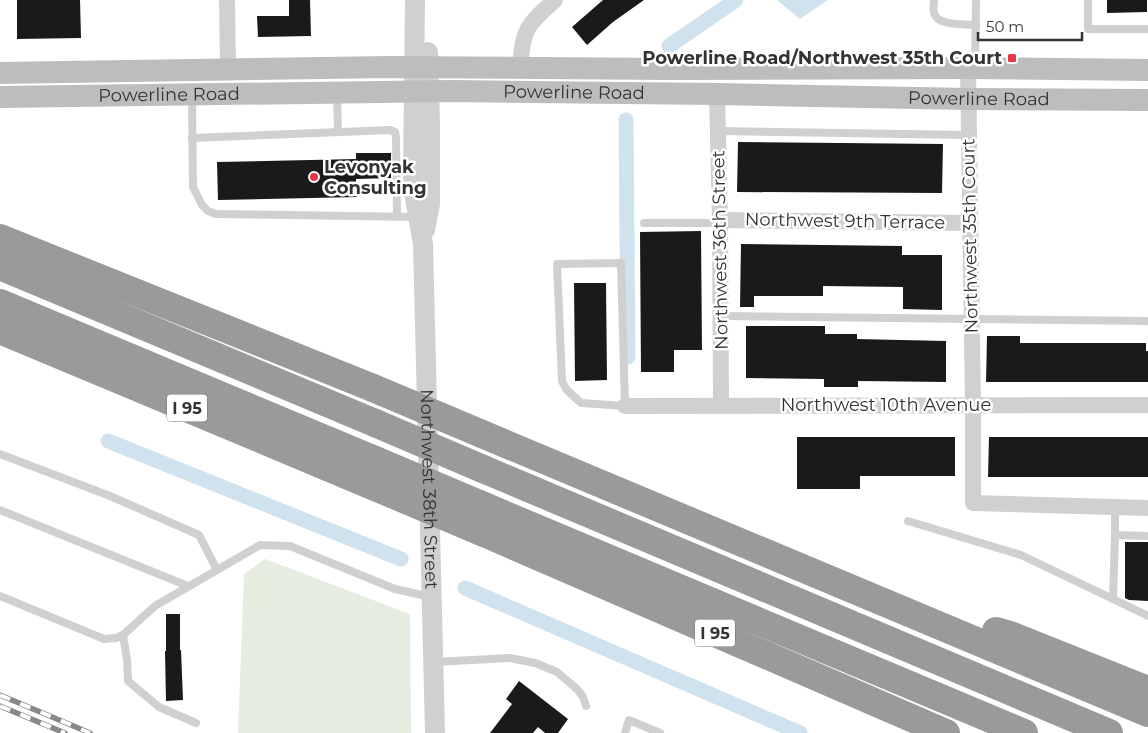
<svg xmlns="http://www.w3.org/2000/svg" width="1148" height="733" viewBox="0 0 1148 733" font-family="Montserrat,sans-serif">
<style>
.green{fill:#e6ecdf}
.water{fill:#cfe2ee}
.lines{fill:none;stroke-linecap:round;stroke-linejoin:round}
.canal{stroke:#cfe2ee;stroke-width:15}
.building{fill:#1a1a1a}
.service{stroke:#d0d0d0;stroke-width:8}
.minor{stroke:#d0d0d0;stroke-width:16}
.tertiary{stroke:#d0d0d0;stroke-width:20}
.secondary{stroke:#bdbdbd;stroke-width:22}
.motorway{stroke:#9a9a9a;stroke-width:28}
.rail-casing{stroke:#888;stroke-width:5.5}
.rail{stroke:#fff;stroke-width:4;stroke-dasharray:11;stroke-linecap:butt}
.motorway-bridge{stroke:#9a9a9a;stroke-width:28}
.poi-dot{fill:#e63946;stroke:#fff;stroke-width:2}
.labels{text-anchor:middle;stroke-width:5;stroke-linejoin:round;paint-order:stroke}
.shield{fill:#fff;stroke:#707070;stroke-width:1}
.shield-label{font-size:16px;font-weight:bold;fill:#333}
.poi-label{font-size:18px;font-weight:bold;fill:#333;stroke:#fff;text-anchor:end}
.street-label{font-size:18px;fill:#333;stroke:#fff}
</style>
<rect width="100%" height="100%" fill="#fff"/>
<!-- green -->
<polygon class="green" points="265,559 410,614 411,733 238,733 244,574"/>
<!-- water -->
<polygon class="water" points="777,0 828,0 800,19"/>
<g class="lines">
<!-- canal -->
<g class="canal">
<polyline points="669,46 736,0"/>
<polyline points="626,120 628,357"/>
<polyline points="108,441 401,559"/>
<polyline points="465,588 800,733"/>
</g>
</g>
<!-- building -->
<g class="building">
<polygon points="17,0 80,0 81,38 17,39"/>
<polygon points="289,0 310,0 311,36 258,37 257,16 289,16"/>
<polygon points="603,0 644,0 613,22 587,45 572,27"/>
<polygon points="1107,0 1147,0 1147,12 1107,13"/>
<polygon points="738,142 943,144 942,193 737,192"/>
<polygon points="356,153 391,153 391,178 356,179 357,197 218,200 217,162 356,159"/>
<polygon points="701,231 702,350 674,350 674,372 641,372 640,232"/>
<polygon points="741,244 902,246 902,255 942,255 942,310 903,309 903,287 823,286 823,296 754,296 754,307 740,307"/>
<polygon points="574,283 606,283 607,380 575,381"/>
<polygon points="746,326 825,326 825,334 857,334 857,339 946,341 946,382 858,381 858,387 824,387 824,379 746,378"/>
<polygon points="987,336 1020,336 1020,343 1146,343 1146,351 1148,351 1148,382 986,382"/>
<polygon points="797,437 955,437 955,476 860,476 860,489 797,489"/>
<polygon points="989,437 1148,437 1148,477 988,477"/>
<polygon points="1125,542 1148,542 1148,601 1129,600 1125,598"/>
<polygon points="166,614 180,614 180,650 181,650 183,700 166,701 165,651 166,651"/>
<polygon points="519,681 568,719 558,733 545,733 538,727 533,733 490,733 512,704 506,699"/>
</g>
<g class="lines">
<!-- service -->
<g class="service">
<path d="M 934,0 C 934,4 933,9 934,13 C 937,26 964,24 976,25"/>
<polyline points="1088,0 1088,29 1148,29"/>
<polyline points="975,66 976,0"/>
<polyline points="337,94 338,132"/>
<polyline points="192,97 193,187 202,205 208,211 216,214 417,217"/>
<polyline points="718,131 969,135"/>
<polyline points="192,138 390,130 395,132 396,137 397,217"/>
<polyline points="644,223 720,223"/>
<polygon points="621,263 625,406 581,403 566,389 562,381 557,264"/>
<polyline points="721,316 1148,321"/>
<polyline points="0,454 110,496 199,535 217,570"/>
<polyline points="1115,507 1115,535 1148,536"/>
<polyline points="0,510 188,586"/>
<polyline points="908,521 1021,555 1113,599"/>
<polyline points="1115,535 1113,599 1148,616"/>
<polyline points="0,596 104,639 116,638 123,635 155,606 260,545 290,546 395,589 431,597"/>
<polyline points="123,635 127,660 128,681 159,707 196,723"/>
<polyline points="434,662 510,658 535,663 557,672 577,689 583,697 586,706"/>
<polyline points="625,733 629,720 660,733"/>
</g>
<!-- minor -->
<g class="minor">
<polyline points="227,0 228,70"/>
<path d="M 520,68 C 523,29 526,26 555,0"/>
<polyline points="968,68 973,405 973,503 1148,508"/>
<polyline points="717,94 720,220 721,405"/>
<polyline points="720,220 970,223"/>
<polyline points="625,406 1148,405"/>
</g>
<!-- tertiary -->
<g class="tertiary">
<path id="s1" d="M 415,0 L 413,173 L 414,192 L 423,244 L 435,733"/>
<polyline points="425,230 430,204 430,126 428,52"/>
</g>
<!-- secondary -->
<g class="secondary">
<polyline points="0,73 389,67 669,69 968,68 1148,70"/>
<path id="s2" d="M 0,97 L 452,91 L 717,94 L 968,99 L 1148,100"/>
</g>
<!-- motorway -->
<g class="motorway">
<polyline points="0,238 373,388"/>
<polyline points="0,266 375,423"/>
<polyline points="0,303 375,460"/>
<polyline points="0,330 375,487"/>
<polyline points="482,434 1148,713"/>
<polyline points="483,469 1109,733"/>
<polyline points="484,506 1024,733"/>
<polyline points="484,533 946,733"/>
<polyline points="996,631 1010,635 1148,690"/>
</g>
<defs>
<g id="rail">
<polyline points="0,695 90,733"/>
<polyline points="0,706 65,733"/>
</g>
</defs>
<!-- rail casing -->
<use href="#rail" class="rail-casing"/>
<!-- rail -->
<use href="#rail" class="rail"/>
<!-- motorway-bridge -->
<g class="motorway-bridge">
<polyline points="373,388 482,434"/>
<polyline points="375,423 483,469"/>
<polyline points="375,460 484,506"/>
<polyline points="375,487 484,533"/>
</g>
</g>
<!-- markers -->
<g class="poi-dot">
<rect x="1007" y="53" width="10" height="10" rx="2.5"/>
<circle cx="314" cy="177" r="5"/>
</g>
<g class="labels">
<!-- shield labels -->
<g class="shield">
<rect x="167" y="394.5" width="40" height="27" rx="4"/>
<rect x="695" y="619.5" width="40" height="27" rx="4"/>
</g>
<g class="shield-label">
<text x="187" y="414">I 95</text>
<text x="715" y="639">I 95</text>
</g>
<!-- poi labels -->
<g class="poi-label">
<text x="1002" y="64">Powerline Road/Northwest 35th Court</text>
<text x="324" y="173" text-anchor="start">Levonyak<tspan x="324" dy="21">Consulting</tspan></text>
</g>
<!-- street labels -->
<g class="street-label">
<text dy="6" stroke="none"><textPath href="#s2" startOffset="574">Powerline Road</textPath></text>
<text dy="6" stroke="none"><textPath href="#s2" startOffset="169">Powerline Road</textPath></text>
<text dy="6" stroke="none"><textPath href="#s2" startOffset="979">Powerline Road</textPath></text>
<text transform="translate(845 221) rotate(1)" y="6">Northwest 9th Terrace</text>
<text transform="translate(970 236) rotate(-91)" y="6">Northwest 35th Court</text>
<text transform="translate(720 250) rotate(-91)" y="6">Northwest 36th Street</text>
<text x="886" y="411">Northwest 10th Avenue</text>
<text dy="6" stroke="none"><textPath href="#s1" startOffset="490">Northwest 38th Street</textPath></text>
</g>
</g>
<!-- scale -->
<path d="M978 32v8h104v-8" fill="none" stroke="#333333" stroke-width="2.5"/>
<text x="986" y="32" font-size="15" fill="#333333" stroke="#ffffff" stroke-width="4" paint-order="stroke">50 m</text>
</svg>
